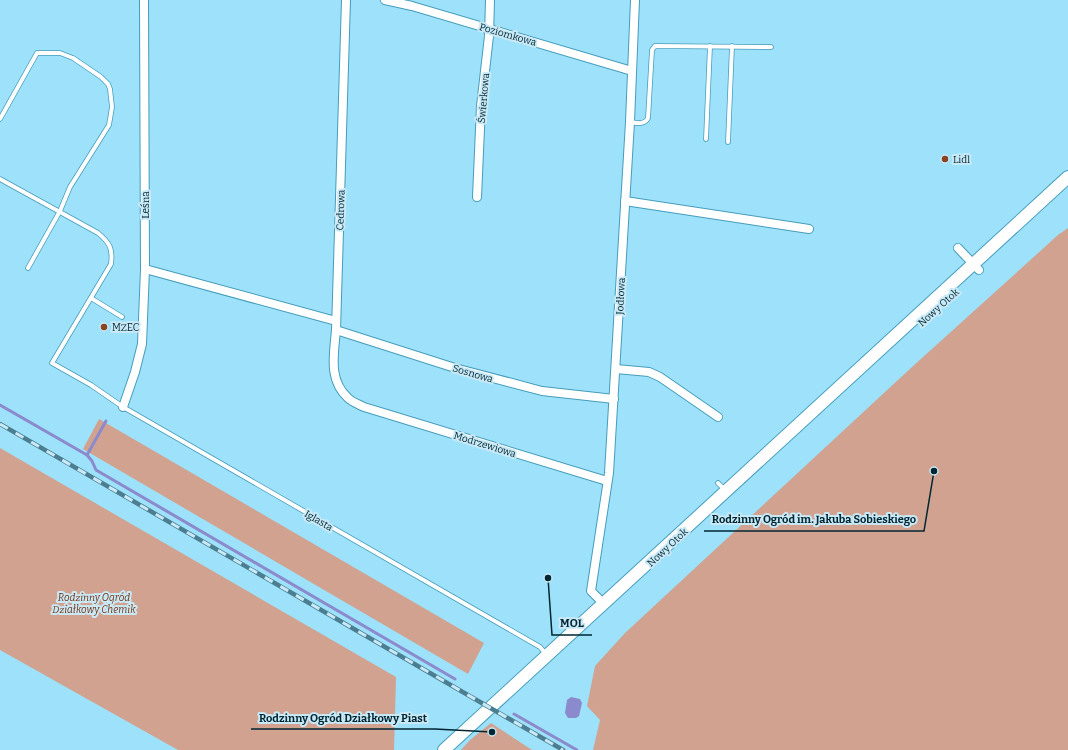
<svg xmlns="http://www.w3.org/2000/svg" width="1068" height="750" viewBox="0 0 1068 750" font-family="Bitter,serif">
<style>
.green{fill:#d0a28f}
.water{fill:#8a8acc}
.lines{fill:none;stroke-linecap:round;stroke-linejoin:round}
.stream{stroke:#8a8acc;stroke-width:3}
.lane-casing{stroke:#449dbb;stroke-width:5.5}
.street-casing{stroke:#449dbb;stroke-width:10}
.secondary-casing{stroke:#449dbb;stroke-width:14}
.lane{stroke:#fff;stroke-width:4}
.street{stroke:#fff;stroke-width:8}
.secondary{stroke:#fff;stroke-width:12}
.rail-casing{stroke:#4a7e90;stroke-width:4.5}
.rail{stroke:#c9e9f6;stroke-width:3;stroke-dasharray:9;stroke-linecap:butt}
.poi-dot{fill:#8b4322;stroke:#c9e9f6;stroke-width:1.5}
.labels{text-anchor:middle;stroke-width:4;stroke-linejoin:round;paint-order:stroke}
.street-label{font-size:10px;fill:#002632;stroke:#c9e9f6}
.poi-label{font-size:10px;fill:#002632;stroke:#c9e9f6;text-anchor:start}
.park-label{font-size:10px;font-style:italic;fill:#753212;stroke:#c9e9f6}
.leader{fill:none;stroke:#002632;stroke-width:1.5}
.callout-dot{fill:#002632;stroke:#c9e9f6;stroke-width:1.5}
.callout-label{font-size:11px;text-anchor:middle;font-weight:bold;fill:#002632;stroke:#c9e9f6;stroke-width:4;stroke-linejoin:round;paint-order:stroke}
</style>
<rect width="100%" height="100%" fill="#9ee1fb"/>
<!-- green -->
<g class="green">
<polygon points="1068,228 1068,750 593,750 600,720 587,706 595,666 625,633 912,367 1058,235"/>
<polygon points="99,419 484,643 468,674 83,449"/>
<polygon points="0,448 396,677 394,750 178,750 0,650"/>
<polygon points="491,723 532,750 461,750 470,740"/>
</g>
<!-- water -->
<polygon class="water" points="571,697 580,699 582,703 579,716 576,718 568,718 565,713 567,700"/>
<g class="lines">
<!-- stream -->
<g class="stream">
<polyline points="0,405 87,455 92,461 96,470 455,679"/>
<polyline points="87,455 106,421"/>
<polyline points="514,714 577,750"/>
</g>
<defs>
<g id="lane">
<polyline points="0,119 37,53 60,53 73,58 101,77 108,84 110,89 112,107 109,125 70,187 60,211 28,268"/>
<path d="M 630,122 C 636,123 645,125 648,118 L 652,50 L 655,46 L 771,47"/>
<polyline points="706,139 710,46"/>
<polyline points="728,142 732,46"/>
<path d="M 0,179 L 98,233 C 110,243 113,249 111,264 L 52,363 L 91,385 L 123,407 L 540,647 L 546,654"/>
<polyline points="91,298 122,317"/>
<polyline points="718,483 725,490"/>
</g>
<g id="street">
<path d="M 346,0 L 336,330 C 334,354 328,380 348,398 C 352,402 358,404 364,407 L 607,481"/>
<polyline points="385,0 412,6 632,71"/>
<polyline points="477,197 481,106 489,36 490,0"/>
<polyline points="625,201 809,229"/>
<polyline points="958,248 979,270"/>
<polyline points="145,269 336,321"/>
<polyline points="336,330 455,368 542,391 614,399"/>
<polyline points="616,369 649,372 660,377 718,417"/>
<polyline points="123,407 135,372 142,344 145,269 144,0"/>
<polyline points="604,604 591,591 609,473 630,122 635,0"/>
</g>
<polyline id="secondary" points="444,750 1068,177"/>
</defs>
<!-- lane casing -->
<use href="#lane" class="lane-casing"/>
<!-- street casing -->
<use href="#street" class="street-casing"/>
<!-- secondary casing -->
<use href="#secondary" class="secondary-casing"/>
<!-- lane -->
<use href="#lane" class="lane"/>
<!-- street -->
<use href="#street" class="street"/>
<!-- secondary -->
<use href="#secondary" class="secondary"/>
<defs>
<polyline id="rail" points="0,424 563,750"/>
</defs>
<!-- rail casing -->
<use href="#rail" class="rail-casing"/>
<!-- rail -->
<use href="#rail" class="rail"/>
</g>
<!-- markers -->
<g class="poi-dot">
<circle cx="945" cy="159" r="4"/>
<circle cx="104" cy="327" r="4"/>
</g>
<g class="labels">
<!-- street labels -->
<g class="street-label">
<text transform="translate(508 34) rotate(16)" y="4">Poziomkowa</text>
<text transform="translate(483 98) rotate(-85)" y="4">Świerkowa</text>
<text transform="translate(145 205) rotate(-90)" y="4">Leśna</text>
<text transform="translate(340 210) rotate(-88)" y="4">Cedrowa</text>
<text transform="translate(620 296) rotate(-87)" y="4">Jodłowa</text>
<text transform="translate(938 307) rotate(-42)" y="4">Nowy Otok</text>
<text transform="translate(473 373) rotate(16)" y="4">Sosnowa</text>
<text transform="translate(485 444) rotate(17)" y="4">Modrzewiowa</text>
<text transform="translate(319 520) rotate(30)" y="4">Iglasta</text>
<text transform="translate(667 547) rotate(-43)" y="4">Nowy Otok</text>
</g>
<!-- poi labels -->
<g class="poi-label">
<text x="953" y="163">Lidl</text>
<text x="112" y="331">MZEC</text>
</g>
<!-- park labels -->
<g class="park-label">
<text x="94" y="601">Rodzinny Ogród<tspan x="94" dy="12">Działkowy Chemik</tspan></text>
</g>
</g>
<!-- callouts -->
<path class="leader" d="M934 471L924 531H704M548 578L552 635H592M492 732L435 729H251"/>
<g class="callout-dot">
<circle cx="934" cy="471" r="4"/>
<circle cx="548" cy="578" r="4"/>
<circle cx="492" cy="732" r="4"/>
</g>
<g class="callout-label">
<text x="814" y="523">Rodzinny Ogród im. Jakuba Sobieskiego</text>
<text x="572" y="627">MOL</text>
<text x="343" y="722">Rodzinny Ogród Działkowy Piast</text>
</g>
</svg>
